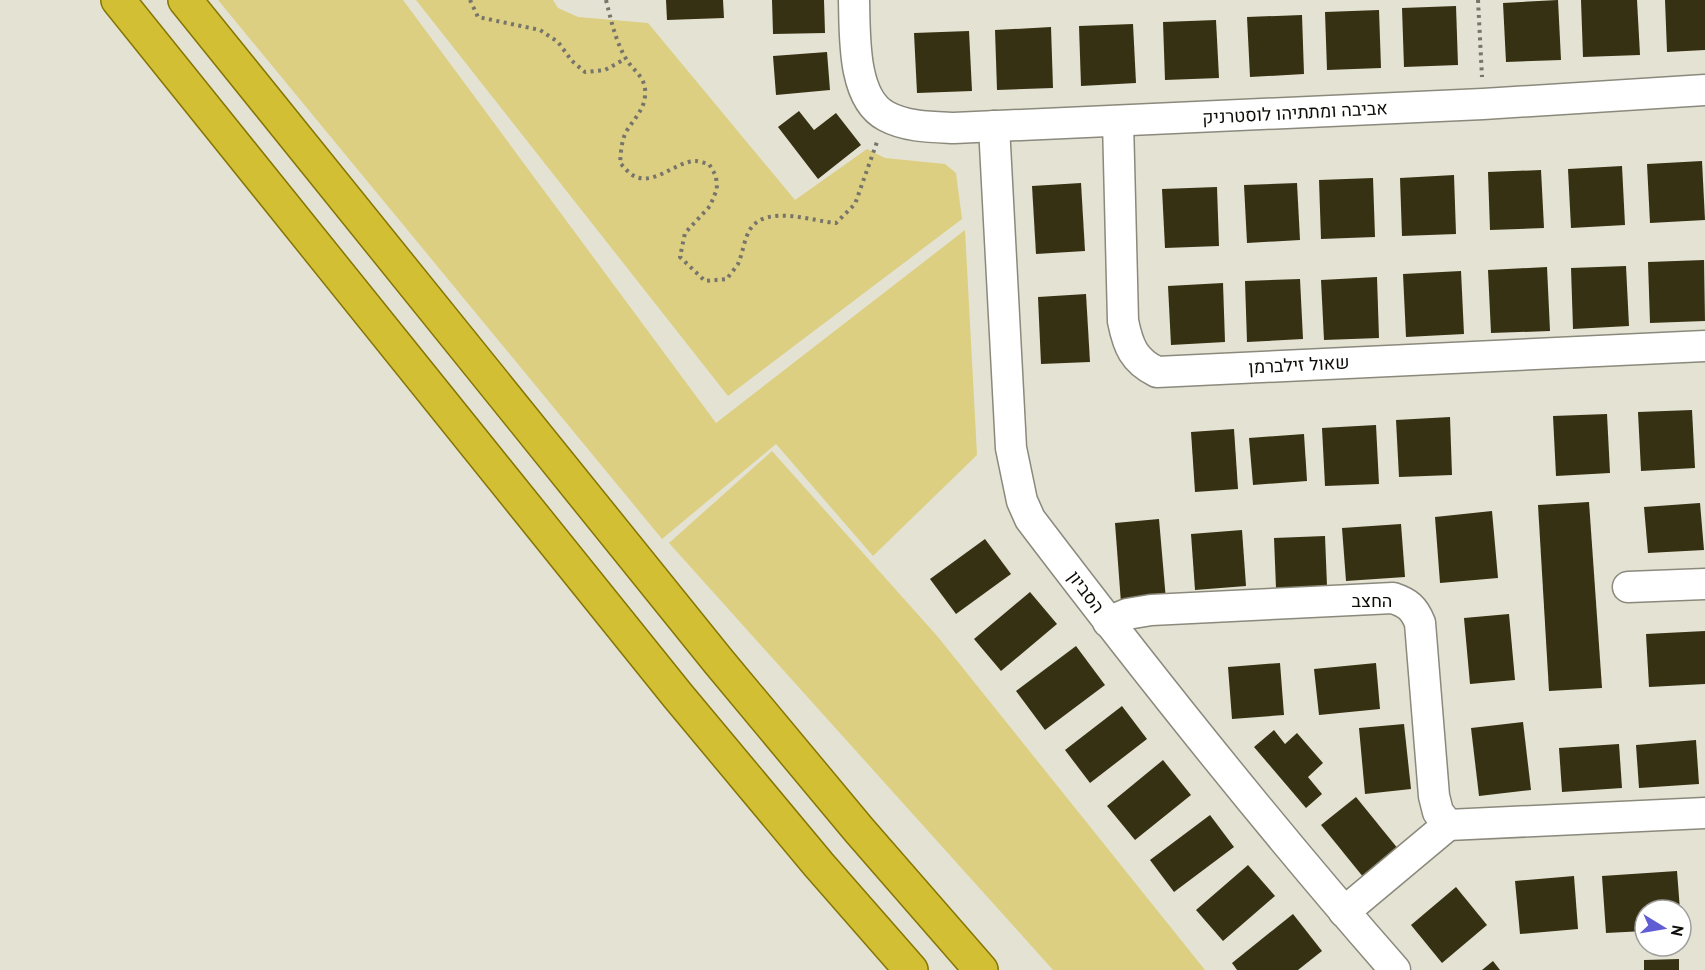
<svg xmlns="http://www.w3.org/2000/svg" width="1705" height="970" viewBox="0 0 1705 970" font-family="'PT Sans',Heebo,sans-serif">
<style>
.green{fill:#dccf82}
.building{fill:#363112}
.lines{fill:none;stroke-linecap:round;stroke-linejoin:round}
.minor-casing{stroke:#8b897c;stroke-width:33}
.trunk-casing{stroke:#867603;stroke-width:36}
.path{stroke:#76746b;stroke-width:4;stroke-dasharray:3 4.5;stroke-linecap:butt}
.minor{stroke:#fff;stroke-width:30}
.trunk{stroke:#d2bf34;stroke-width:33}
.labels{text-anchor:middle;stroke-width:6;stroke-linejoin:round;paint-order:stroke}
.street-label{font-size:18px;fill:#0e0d08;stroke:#fff}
</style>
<rect width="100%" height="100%" fill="#e4e2d3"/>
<!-- green -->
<g class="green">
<polygon points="218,0 403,0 716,423 965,230 977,455 873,556 776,444 662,539"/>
<polygon points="416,0 553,0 558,8 578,17 648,23 795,200 867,149 885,158 945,164 956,173 962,219 728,396"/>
<polygon points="772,451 938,637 1205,970 1053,970 669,543"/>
</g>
<!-- building -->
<g class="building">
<polygon points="666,0 723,0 724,18 667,20"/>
<polygon points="772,0 824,0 825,33 773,34"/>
<polygon points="1558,0 1561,60 1506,62 1503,3"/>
<polygon points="1581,0 1637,0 1640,55 1583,57"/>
<polygon points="1665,0 1705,0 1705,50 1667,52"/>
<polygon points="1456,6 1458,65 1404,67 1402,8"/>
<polygon points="1379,10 1381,68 1327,70 1325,12"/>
<polygon points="1302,15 1304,74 1250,77 1247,17"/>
<polygon points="1216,20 1219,78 1165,80 1163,22"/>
<polygon points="1133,24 1136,83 1081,86 1079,26"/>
<polygon points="1051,27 1053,88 997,90 995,30"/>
<polygon points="969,31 972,91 917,93 914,33"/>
<polygon points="827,52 830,90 776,95 773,56"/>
<polygon points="799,111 814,130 836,113 861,145 818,179 778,127"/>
<polygon points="1702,161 1705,220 1650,223 1647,164"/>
<polygon points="1622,166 1625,225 1571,228 1568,169"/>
<polygon points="1541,170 1544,228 1490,230 1488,172"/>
<polygon points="1454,175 1456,234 1402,236 1400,178"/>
<polygon points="1373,178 1375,237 1321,239 1319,180"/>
<polygon points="1081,183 1085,251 1036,254 1032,186"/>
<polygon points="1297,183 1300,240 1247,243 1244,185"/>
<polygon points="1217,187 1219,246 1165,248 1162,189"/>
<polygon points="1704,260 1705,321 1650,323 1648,262"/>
<polygon points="1626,266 1629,326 1573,329 1571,268"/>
<polygon points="1547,267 1550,331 1491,333 1488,270"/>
<polygon points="1461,271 1464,334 1406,337 1403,274"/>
<polygon points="1377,277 1379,338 1324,340 1321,280"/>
<polygon points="1300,279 1303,339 1247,342 1245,281"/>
<polygon points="1223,283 1225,342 1171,345 1168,286"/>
<polygon points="1086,294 1090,362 1041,364 1038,297"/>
<polygon points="1692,410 1695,468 1641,471 1638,412"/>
<polygon points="1607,414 1610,473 1556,476 1553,416"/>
<polygon points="1450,417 1452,475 1399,477 1396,420"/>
<polygon points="1376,425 1379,484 1325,486 1322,428"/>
<polygon points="1234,429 1238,489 1195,492 1191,432"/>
<polygon points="1304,434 1307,481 1253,485 1249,438"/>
<polygon points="1589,502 1602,688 1549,691 1538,505"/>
<polygon points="1700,503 1704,550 1648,553 1644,507"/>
<polygon points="1492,511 1498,578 1440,583 1435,517"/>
<polygon points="1159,519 1166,600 1121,603 1115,523"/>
<polygon points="1401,524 1405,577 1346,581 1342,528"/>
<polygon points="1242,530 1246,586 1195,590 1191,534"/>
<polygon points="1325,536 1327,586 1276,588 1274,538"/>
<polygon points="985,539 1011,574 956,614 930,579"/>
<polygon points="1030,592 1057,624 1001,671 974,639"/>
<polygon points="1509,614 1515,680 1470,684 1464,618"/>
<polygon points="1705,631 1705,684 1649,687 1646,634"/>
<polygon points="1076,646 1105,685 1045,730 1016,691"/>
<polygon points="1280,663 1284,715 1232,719 1228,667"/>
<polygon points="1376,663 1380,709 1319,715 1314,669"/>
<polygon points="1122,706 1147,739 1090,783 1065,750"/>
<polygon points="1523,722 1531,790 1479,796 1471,728"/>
<polygon points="1404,724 1411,789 1365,794 1359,728"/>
<polygon points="1274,730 1285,744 1297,733 1323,763 1308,777 1322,794 1306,808 1254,747"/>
<polygon points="1696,740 1699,784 1639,788 1636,745"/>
<polygon points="1619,744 1622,788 1562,792 1559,748"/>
<polygon points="1163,760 1191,795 1135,840 1107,806"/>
<polygon points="1356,797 1399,850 1364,878 1321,825"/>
<polygon points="1210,815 1234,847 1174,892 1150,860"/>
<polygon points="1248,865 1275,896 1223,941 1196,910"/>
<polygon points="1677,871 1680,910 1645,910 1645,931 1606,933 1602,876"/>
<polygon points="1574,876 1578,929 1520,934 1515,881"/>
<polygon points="1456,887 1487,925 1442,963 1411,925"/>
<polygon points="1293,914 1322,951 1298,970 1237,970 1232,963"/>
<polygon points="1679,959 1679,970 1644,970 1644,960"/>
<polygon points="1493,961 1500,970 1482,970"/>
</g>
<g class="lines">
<defs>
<g id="minor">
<path d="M 854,0 C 855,34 852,98 886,116 C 906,127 932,127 954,128 L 1483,104 L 1705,90"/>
<path d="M 1118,121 L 1123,321 C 1128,346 1134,361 1157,372 L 1705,346"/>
<path d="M 994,126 L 1011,448 L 1022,501 L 1030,519 C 1147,673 1267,824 1395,970"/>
<polyline points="1628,587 1705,584"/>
<path d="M 1108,622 L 1127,614 L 1151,610 L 1393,598 C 1408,603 1414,608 1420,623 L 1434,796 L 1438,812 L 1448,825 L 1705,813"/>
<polyline points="1344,912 1448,825"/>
</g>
<g id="trunk">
<polyline points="118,0 678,696 819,865 911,970"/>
<polyline points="185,0 719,662 859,830 981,970"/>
</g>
</defs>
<!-- minor casing -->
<use href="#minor" class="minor-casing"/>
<!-- trunk casing -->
<use href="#trunk" class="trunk-casing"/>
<!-- path -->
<g class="path">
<polyline points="470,0 478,17 540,30 558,42 572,61 585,72 605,70 625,59"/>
<path d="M 606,0 C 611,20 615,39 625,57 C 633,72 647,76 645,96 C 644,110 633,120 626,132 C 621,142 621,153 620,163 C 624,167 627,171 631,174 C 651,189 674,162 695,161 C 699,161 704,163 709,164 L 716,176 L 717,189 L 710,206 L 685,233 L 680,257 L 705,281 L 727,279 C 730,274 735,269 738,264 C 743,253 744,238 751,228 C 768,205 812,221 836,223 L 855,204 L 877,142"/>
<polyline points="1478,0 1482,77"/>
</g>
<!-- minor -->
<use href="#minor" class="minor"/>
<!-- trunk -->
<use href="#trunk" class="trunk"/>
</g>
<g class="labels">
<!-- street labels -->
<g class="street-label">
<text transform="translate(1295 113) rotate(-3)" y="6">אביבה ומתתיהו לוסטרניק</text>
<text transform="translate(1299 365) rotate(-3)" y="6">שאול זילברמן</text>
<text transform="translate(1086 592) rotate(53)" y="6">הסביון</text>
<text x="1372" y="607">החצב</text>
</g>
</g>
<!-- north arrow -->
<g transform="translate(1663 928) rotate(101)"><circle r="28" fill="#ffffff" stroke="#9f9e9c" stroke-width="1.5"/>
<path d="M0-4.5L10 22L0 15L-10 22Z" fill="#5f5cd4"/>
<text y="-9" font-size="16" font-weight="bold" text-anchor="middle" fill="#0e0d08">N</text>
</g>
</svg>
